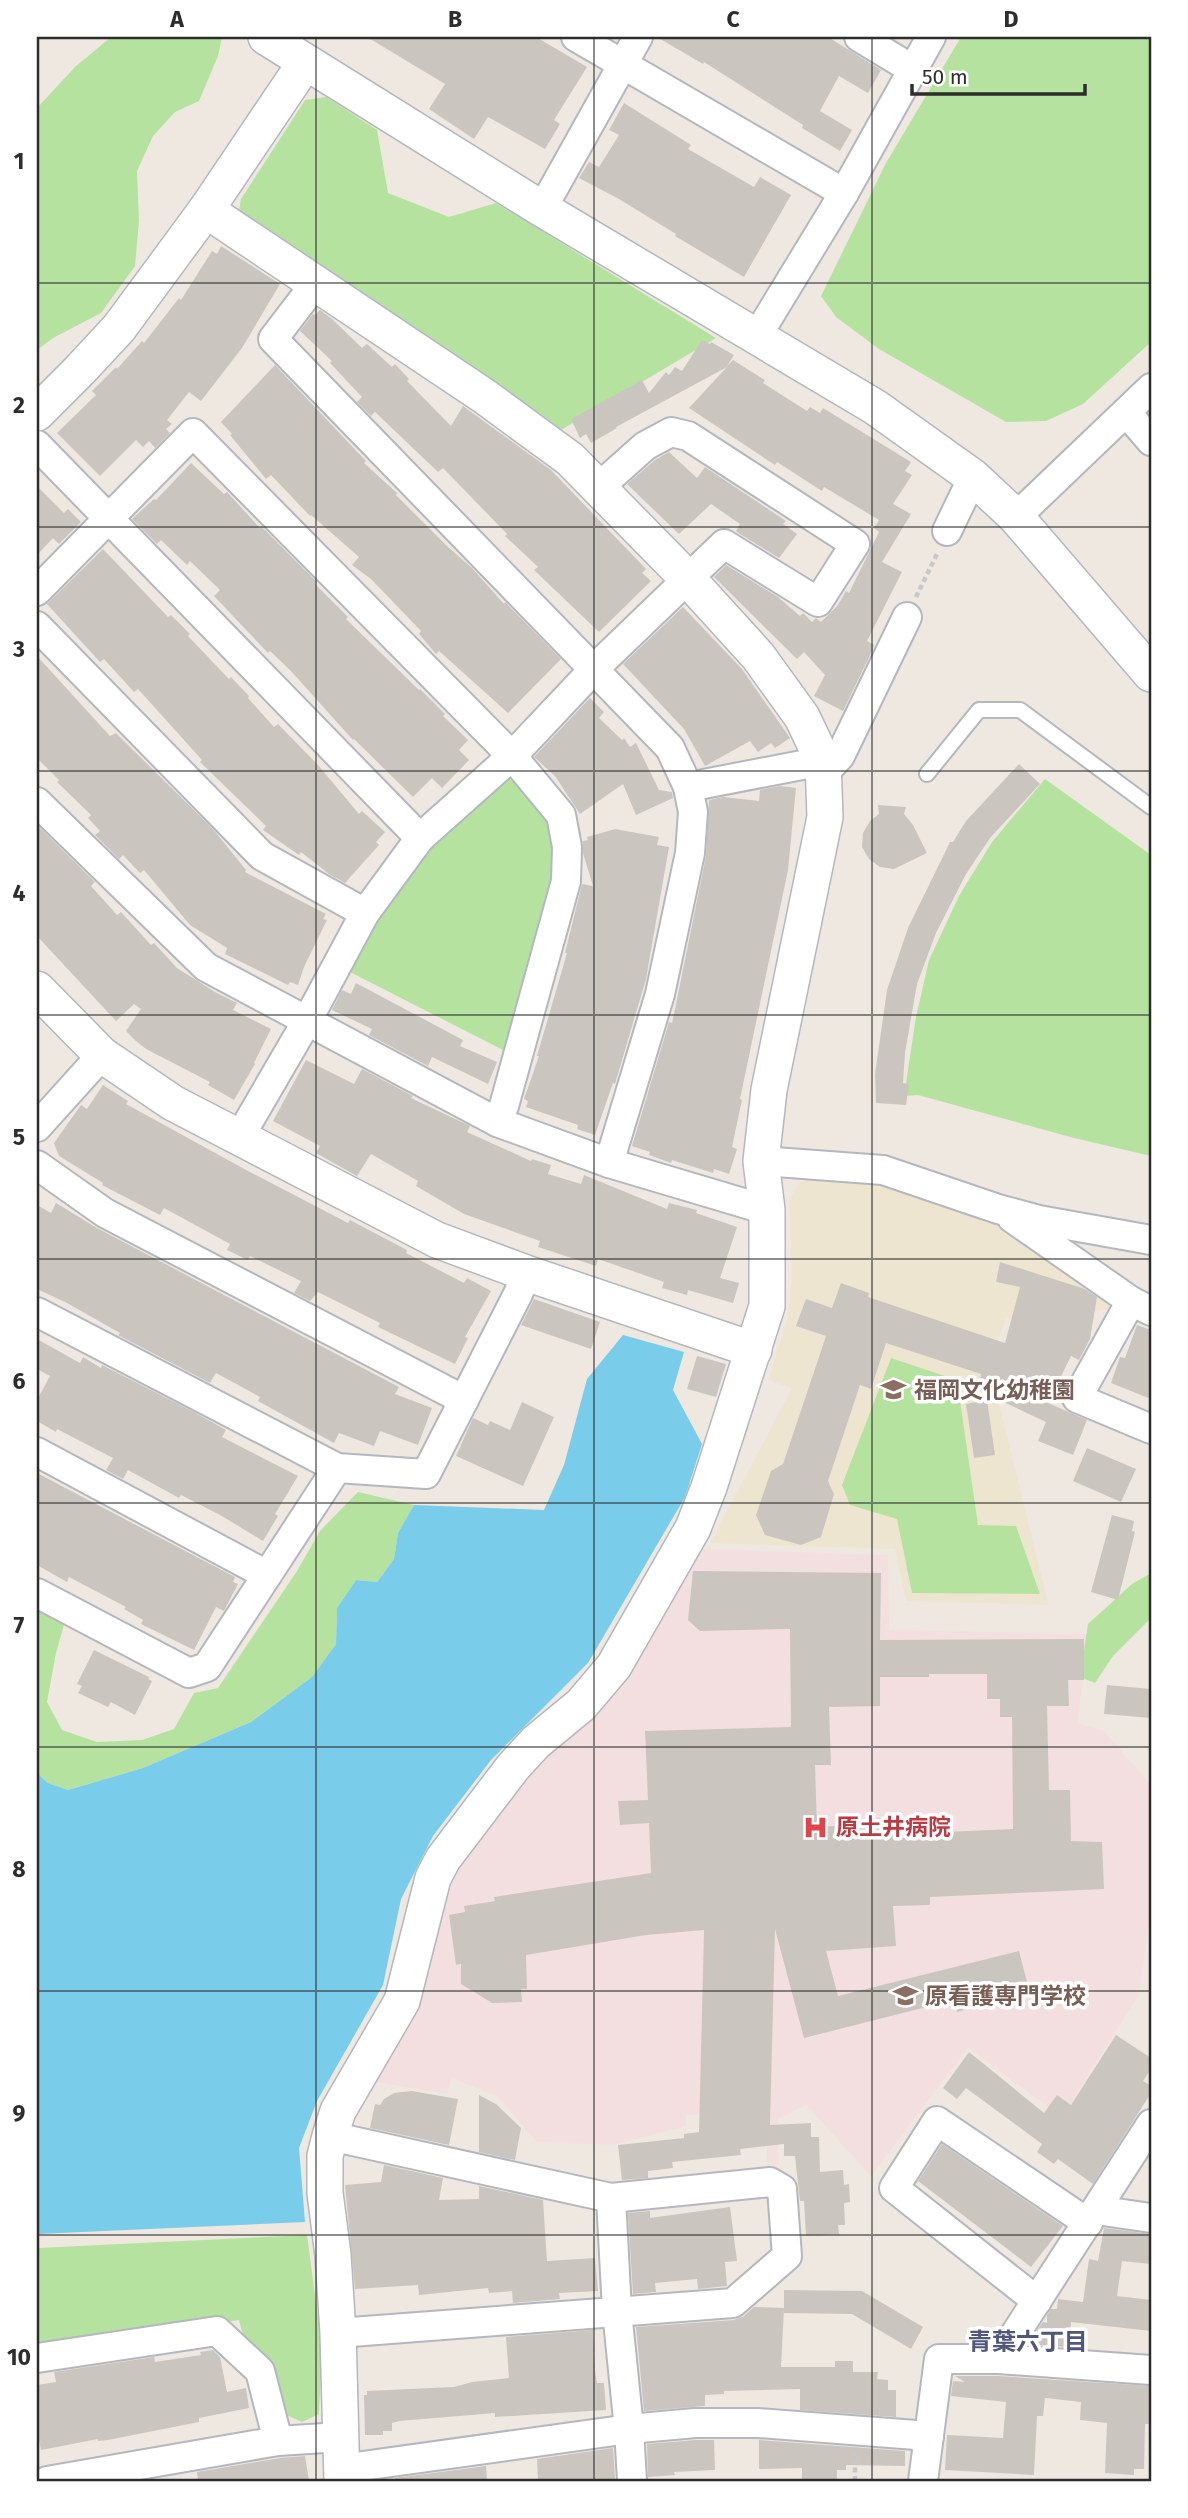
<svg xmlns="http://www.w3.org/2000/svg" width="1188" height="2518" viewBox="0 0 1188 2518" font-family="'Fira Sans','Noto Sans JP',sans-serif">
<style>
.education{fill:#eee5d1}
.medical{fill:#f4dfe0}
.green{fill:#b6e2a0}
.water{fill:#79ccea}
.building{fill:#cac6bf;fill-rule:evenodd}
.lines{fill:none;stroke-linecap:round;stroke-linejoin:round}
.service-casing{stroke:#b4b7c0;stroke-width:18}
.minor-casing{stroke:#b4b7c0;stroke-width:32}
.tertiary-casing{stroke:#b4b7c0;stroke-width:38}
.path{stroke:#c8c8c8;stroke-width:4.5;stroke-dasharray:5 3.5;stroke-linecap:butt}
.service{stroke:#fff;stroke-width:14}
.minor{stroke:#fff;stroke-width:28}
.tertiary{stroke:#fff;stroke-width:35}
.grid{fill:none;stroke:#2d2d2d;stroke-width:2;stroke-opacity:0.55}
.labels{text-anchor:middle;stroke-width:7;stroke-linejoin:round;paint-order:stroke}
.education-label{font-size:23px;font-weight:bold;fill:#785e54;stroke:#fff;text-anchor:start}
.health-label{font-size:23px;font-weight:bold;fill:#be3a42;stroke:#fff;text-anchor:start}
.neighbourhood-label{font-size:24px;font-weight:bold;fill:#4f577d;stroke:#fff}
.neatline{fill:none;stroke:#2d2d2d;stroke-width:2.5}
.grid-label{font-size:23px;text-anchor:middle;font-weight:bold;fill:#2d2d2d}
</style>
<rect width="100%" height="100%" fill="#eee8e1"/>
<!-- education -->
<polygon class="education" points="820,1175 878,1180 972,1207 1112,1292 1120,1307 1084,1313 1051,1326 1006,1317 993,1357 996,1392 1049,1605 906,1601 895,1549 710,1543 792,1388 768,1380 787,1320 792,1279 789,1200 799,1183"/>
<!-- medical -->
<polygon class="medical" points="703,1549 888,1555 889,1630 1087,1634 1078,1723 1104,1731 1151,1785 1151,1904 1139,1995 1062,2117 968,2048 871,2176 806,2105 778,2119 778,2167 767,2166 767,2111 686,2115 686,2126 612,2145 537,2142 498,2097 452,2078 447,2094 369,2081 449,1869 657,1623"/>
<!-- green -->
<g class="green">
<polygon points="111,37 222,37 218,56 199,101 175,112 153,136 137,171 139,221 135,266 101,313 53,338 37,350 37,108 75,67"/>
<polygon points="961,37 1151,37 1151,342 1083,404 1046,421 1006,422 879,349 836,317 821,296 886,163"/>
<polygon points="326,97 377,130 388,193 449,217 496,203 716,338 561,430 541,414 238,217 241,199 305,100"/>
<path d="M 508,778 C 529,794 547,805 556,833 C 566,862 516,1013 505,1051 L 346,970 L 375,916 L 432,842 Z"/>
<polygon points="1045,779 1151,855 1151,1156 1074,1138 918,1095 904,1096 916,1017 929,960 959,896 992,842"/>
<polygon points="891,1358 957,1380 978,1525 1016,1526 1040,1594 912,1593 897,1519 850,1505 842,1485"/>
<polygon points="358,1492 414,1505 398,1533 394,1559 377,1582 356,1580 337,1608 336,1644 312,1677 251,1722 143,1768 68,1790 48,1783 37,1773 37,1610 64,1625 56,1653 47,1702 62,1730 97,1742 142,1740 174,1729 194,1693 218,1688 297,1571 320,1531"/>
<polygon points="1151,1573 1151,1618 1113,1656 1095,1683 1080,1677 1088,1624 1132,1584"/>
<polygon points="307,2235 322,2347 319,2414 302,2422 282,2413 275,2373 245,2343 239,2320 37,2350 37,2248"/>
</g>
<!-- water -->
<polygon class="water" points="623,1335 684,1352 673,1390 702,1444 685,1497 588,1663 491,1760 433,1836 401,1899 383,1985 317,2101 299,2148 305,2222 37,2234 37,1773 48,1783 68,1790 143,1768 251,1722 312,1677 336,1644 337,1608 356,1580 377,1582 394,1559 398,1533 414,1505 544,1510 564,1465 587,1379"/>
<!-- building -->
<g class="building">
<polygon points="367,37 536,37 587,67 554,120 560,124 545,149 488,117 474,139 429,109 445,84"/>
<polygon points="657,37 828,37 881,70 868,93 839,76 820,111 852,130 840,151 802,128 803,125 704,62 703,64"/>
<polygon points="624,103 691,145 688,149 754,187 760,177 791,195 744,277 675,236 676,234 619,199 579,178 589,162 599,167 619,135 609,130"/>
<polygon points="221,246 280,284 242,348 201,401 189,392 167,420 172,424 166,429 170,433 155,448 149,441 143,447 136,440 100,476 57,433 96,395 92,391 116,367 117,369 142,341 144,343 179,298 181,300 212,251 217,254"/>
<polygon points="320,310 332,319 362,348 367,344 392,367 395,364 409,379 407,381 451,426 463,406 551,470 646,569 642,573 651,581 599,632 534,570 538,567 505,536 507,534 443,468 438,472 375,412 371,416 357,402 362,397 330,363 332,361 300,331 313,314 315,315"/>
<polygon points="702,340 710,344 711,342 734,355 727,366 733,360 765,380 763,383 807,411 810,407 820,413 823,408 911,462 905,471 912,475 893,504 911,514 882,562 902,572 867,641 874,645 873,649 843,711 814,696 825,675 804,652 797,659 714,577 726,565 778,597 800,616 803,613 812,622 816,618 821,622 838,605 846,591 849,593 879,532 874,528 879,520 824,487 822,491 777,462 775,465 689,408 727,367 616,427 617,428 591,443 586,434 580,438 571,419 642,380 649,393 666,372 669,375 675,367 682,371"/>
<polygon points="275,365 366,461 364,463 397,493 396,495 448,547 472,568 504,604 505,602 561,659 508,713 439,651 436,654 419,634 421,631 371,579 352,565 359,557 311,515 310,516 271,475 266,479 230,435 232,434 221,422"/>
<polygon points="669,452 697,478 705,467 786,521 783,524 797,534 779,558 740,534 736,531 740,524 711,504 679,534 627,484 655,460"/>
<polygon points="191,463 224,494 227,492 260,528 261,526 317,582 315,584 348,617 346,619 419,690 420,689 445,714 443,716 468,740 459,750 469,760 442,788 432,778 413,797 354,739 353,740 290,670 270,651 268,653 214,596 220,590 190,561 187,565 161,540 157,544 132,519 154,499 156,500"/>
<polygon points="37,486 64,513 68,509 81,522 59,544 53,538 37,555"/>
<polygon points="103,549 168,617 171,615 190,634 188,636 229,679 231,677 249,696 248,698 274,727 278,724 318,765 359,814 362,811 385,832 376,842 379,845 345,883 329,874 301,852 299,855 263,830 266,826 200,762 202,760 138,689 134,692 104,659 100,662 47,604"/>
<polygon points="683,607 742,669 790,738 775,748 771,743 758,752 750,741 705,766 684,729 623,664"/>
<polygon points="37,656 110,736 116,733 213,829 246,870 245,872 326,914 323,919 327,920 304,967 298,985 290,982 288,985 225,954 227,948 190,925 144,870 140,873 123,855 119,859 95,835 100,831 88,818 91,815 57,782 59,780 37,758"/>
<polygon points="590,698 604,712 599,718 622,740 624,738 630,747 636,743 659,790 672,792 673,798 636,815 623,784 580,814 555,776 534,757"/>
<polygon points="1019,764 1040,784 990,838 966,874 936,933 917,984 905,1053 903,1083 909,1084 906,1105 876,1103 875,1074 887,990 908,928 950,842 953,842 966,821"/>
<polygon points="780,786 796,788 788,870 740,1099 742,1100 732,1147 737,1149 729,1174 714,1169 713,1173 672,1160 671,1163 649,1155 650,1152 632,1146 669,1022 672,1023 675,1009 706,856 709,800 723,797 759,801 760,790"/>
<polygon points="878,805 906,807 904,814 913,825 927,853 894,869 880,867 869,859 862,847 863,833 870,821 879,814"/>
<polygon points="37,825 95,882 91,886 117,915 121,912 151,945 154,943 177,968 215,992 237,1003 233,1010 271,1029 254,1063 255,1064 234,1100 208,1085 210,1082 146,1049 136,1041 126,1031 141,1009 134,1004 116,1021 37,936"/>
<polygon points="615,829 659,837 657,845 669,847 646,979 615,1084 613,1083 595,1135 577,1129 578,1125 526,1107 528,1101 524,1099 539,1056 537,1056 567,953 565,953 582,884 593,886 583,853 583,841 588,840 587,837"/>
<polygon points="356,983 463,1040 460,1046 497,1062 488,1084 432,1057 428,1066 369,1035 372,1029 332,1010 342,990 351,994"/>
<polygon points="306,1060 354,1084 362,1069 413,1096 411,1098 470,1126 467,1132 531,1161 532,1159 551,1165 548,1174 581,1184 584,1175 667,1209 669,1203 697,1210 696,1213 737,1227 720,1278 739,1283 733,1303 688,1290 687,1295 662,1288 664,1282 598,1259 596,1266 538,1247 540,1241 464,1214 416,1186 418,1181 371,1154 357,1176 339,1166 316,1153 320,1146 273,1121"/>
<polygon points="103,1085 128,1101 126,1104 248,1171 348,1223 350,1220 407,1250 406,1253 464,1283 467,1278 491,1291 465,1337 468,1338 455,1364 378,1327 380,1323 318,1292 310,1301 294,1293 301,1281 250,1256 248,1260 227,1250 230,1244 164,1208 160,1215 102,1185 103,1183 59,1156 54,1143 81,1105 87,1109"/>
<polygon points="56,1203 97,1228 399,1387 395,1394 432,1408 418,1445 380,1431 374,1446 339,1433 334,1443 258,1401 260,1397 216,1373 210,1383 118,1335 120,1333 67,1303 37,1289 37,1205 51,1213"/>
<polygon points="1000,1262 1085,1289 1097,1297 1090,1339 1079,1360 1071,1356 1048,1403 1087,1420 1073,1455 1038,1441 1046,1422 978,1390 981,1374 886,1343 871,1389 860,1385 828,1481 834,1494 821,1537 801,1545 765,1535 756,1515 771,1471 783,1464 826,1336 796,1326 806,1299 832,1308 841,1283 869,1293 868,1297 1005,1343 1020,1287 996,1282"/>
<polygon points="534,1299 600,1322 591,1349 521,1325"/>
<polygon points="1137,1325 1151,1330 1151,1399 1111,1383 1120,1357 1125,1358"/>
<polygon points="37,1339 80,1363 83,1357 101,1368 102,1365 194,1412 226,1430 222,1437 298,1476 275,1514 278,1516 263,1541 220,1515 181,1495 179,1498 128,1470 123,1479 106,1470 113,1458 57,1429 56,1432 37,1421 37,1400 50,1376 37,1369"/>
<polygon points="697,1356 726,1364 716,1397 687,1389"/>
<polygon points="987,1400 995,1455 974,1458 966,1404"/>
<polygon points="522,1402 554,1417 523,1486 456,1456 473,1418 488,1425 490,1421 510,1430"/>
<polygon points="1087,1448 1136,1469 1121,1502 1073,1481"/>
<polygon points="37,1473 235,1577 233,1582 238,1584 226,1607 224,1611 216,1607 194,1650 141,1624 143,1620 124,1609 126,1607 69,1577 67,1582 37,1565"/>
<polygon points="1112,1515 1134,1521 1132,1531 1135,1532 1118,1600 1091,1592"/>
<path d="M 693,1571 L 881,1573 L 880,1640 L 1084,1639 L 1084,1680 L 1068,1680 L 1069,1706 L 1047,1706 L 1049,1790 L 1070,1790 L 1071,1841 L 1102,1842 L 1104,1889 L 930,1897 L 930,1905 L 893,1906 L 896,1946 L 826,1951 L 838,1996 L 1019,1951 L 1027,1982 L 979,1996 L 982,2005 L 957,2012 L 954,2000 L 804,2038 L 775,1929 L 770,2125 L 811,2123 L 811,2137 L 819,2137 L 820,2172 L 843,2170 L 844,2185 L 849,2184 L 850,2202 L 844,2203 L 845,2225 L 838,2225 L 839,2234 L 806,2236 L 804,2201 L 800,2201 L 795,2156 L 784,2156 L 784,2144 L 740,2149 L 741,2155 L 672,2162 L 673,2168 L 648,2171 L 648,2178 L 622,2180 L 618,2145 L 684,2138 L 684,2134 L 699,2132 L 704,1930 L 646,1935 L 526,1955 L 527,1989 L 521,1989 L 522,2002 L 492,2003 L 461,1984 L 461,1964 L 456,1965 L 449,1915 L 465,1912 L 464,1906 L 495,1901 L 494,1897 L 651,1873 L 649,1823 L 620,1825 L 618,1801 L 648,1800 L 645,1731 L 791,1727 L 790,1629 L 700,1631 L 688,1620 ZM 929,1674 L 987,1674 L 987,1699 L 1000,1699 L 1000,1717 L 1012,1717 L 1013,1829 L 899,1834 L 898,1818 L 865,1819 L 866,1824 L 817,1827 L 815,1765 L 831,1765 L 829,1707 L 880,1706 L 880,1677 L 929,1677 Z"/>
<polygon points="94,1650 149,1677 148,1679 152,1681 135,1715 111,1702 108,1707 78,1693 82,1686 77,1684"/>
<polygon points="1107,1685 1151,1689 1151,1718 1104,1714"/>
<polygon points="1116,2035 1151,2058 1151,2069 1143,2081 1151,2086 1151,2093 1093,2184 1058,2159 1054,2164 1037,2152 1042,2144 966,2088 957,2099 943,2088 969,2052 1044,2113 1057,2095 1071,2105"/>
<polygon points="412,2091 458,2099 449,2145 370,2128 375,2104 380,2105 384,2099 394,2093"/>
<polygon points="479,2095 496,2104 521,2128 515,2160 479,2152"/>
<polygon points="942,2144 1063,2226 1031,2267 918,2181"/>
<polygon points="384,2165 443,2178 439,2200 479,2199 479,2186 543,2200 547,2261 595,2258 598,2291 559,2293 560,2299 513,2303 512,2291 489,2293 488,2288 419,2295 418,2285 355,2289 345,2185 381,2182"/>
<polygon points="730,2207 737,2261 725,2262 727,2286 698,2289 697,2279 655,2283 656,2292 633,2294 628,2213 650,2211 650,2218"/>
<polygon points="1104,2228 1151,2234 1151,2264 1122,2261 1117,2296 1151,2300 1151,2331 1071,2322 1069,2347 1035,2345 1036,2332 1043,2322 1047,2323 1047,2315 1051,2309 1057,2309 1058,2299 1083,2302 1089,2259 1098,2261"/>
<polygon points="784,2290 862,2291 923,2327 911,2349 852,2314 784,2313"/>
<polygon points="754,2307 784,2308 781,2367 835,2367 835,2361 853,2361 853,2372 878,2372 877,2379 888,2380 888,2390 896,2390 896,2417 800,2410 800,2389 724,2391 724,2394 705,2395 705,2406 644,2411 636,2327 734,2320 744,2316"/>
<polygon points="593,2330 595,2370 597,2383 604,2383 606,2410 495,2417 495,2413 399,2421 392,2423 392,2431 383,2431 383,2435 365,2435 364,2395 367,2395 367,2391 454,2387 472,2382 509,2378 506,2337"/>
<polygon points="213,2350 220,2357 227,2392 246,2388 249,2408 199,2418 199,2422 108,2440 98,2441 98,2439 41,2450 37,2430 37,2385 56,2382 54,2372 154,2357 155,2362 201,2355 200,2352"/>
<polygon points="955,2376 998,2376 1151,2386 1151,2424 1145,2424 1144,2469 1134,2469 1134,2475 1105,2473 1107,2423 1080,2420 1081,2402 1045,2398 1043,2416 1037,2416 1034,2475 945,2470 947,2435 1003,2438 1006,2402 951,2396 953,2381 965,2382"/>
<polygon points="696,2440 714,2440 715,2470 674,2472 675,2475 648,2477 647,2444"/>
<polygon points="759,2440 905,2451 905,2466 846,2465 846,2470 837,2470 837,2481 802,2481 802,2468 759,2469"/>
<polygon points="613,2448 615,2479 538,2481 537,2459"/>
<polygon points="305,2456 309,2481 198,2481 197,2472 280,2458"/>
<polygon points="486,2466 487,2481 395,2481 395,2478"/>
</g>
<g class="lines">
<defs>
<polyline id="service" points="927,774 979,710 1020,710 1151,807"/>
<g id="minor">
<polyline points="576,37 844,193"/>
<polyline points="859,37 912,69"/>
<polyline points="542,209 638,37"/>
<polyline points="315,284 273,339 670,748 688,787 693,812 690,853 660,994 609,1163"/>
<polyline points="757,336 844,193 931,37"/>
<polyline points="1127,413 1151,441"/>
<polyline points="37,445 420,838"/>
<polyline points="1016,517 1151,388"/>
<polyline points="947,531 973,477"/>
<polyline points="37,591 193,433 512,756 561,815 567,847 566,881 504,1106 497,1122"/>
<polyline points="37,626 262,856 365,913"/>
<polyline points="825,772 840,756 907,617"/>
<polyline points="688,787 823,761"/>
<polyline points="37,802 206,967 497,1122 609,1163 767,1210"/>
<polyline points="37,1127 102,1055"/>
<polyline points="239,1138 307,1021 365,913 420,838 512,756 595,668 724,544 818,602 855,544 688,436 671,432 645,446 598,488"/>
<polyline points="761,1161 883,1170 998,1209 1039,1220 1151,1240"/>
<polyline points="37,1165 105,1213 464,1400"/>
<polyline points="1012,1218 1131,1301 1151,1311"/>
<polyline points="1131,1301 1077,1398 1151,1429"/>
<polyline points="37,1312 337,1468 426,1474 518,1294 526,1273"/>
<polyline points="37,1452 267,1575"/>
<polyline points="37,1593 189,1673 207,1667 337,1468"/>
<polyline points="330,2136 611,2198 617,2311 629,2429 632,2481"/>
<polyline points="1096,2210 1151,2218"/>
<polyline points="1037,2301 894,2188 937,2121 1088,2223"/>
<polyline points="338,2333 733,2303 787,2256 782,2189 770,2182 611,2198"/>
<polyline points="37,2358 217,2331 260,2371 278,2441"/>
<polyline points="999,2359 1151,2124"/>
<polyline points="341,2469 629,2429 695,2423 758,2423 929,2436"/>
<polyline points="47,2481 278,2441 340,2437"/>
<polyline points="923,2481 939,2359 999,2359 1151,2370"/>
</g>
<g id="tertiary">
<polyline points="266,37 542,209 875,407 973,477 1016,517 1151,674"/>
<polyline points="206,210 484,396 570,459 688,579 758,656 802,717 823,761 825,817 769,1090 761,1161 767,1210 767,1306 709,1487 693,1528 614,1666 581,1705 536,1742 513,1767 443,1859 433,1878 402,2001 338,2111 330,2136 325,2156 325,2193 333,2255 338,2333 342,2481"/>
<polyline points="37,413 80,370 119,328 206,210 305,63"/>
<polyline points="37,989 102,1055 173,1103 437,1240 526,1273 754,1350"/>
</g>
</defs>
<!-- service casing -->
<use href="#service" class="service-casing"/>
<!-- minor casing -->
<use href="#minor" class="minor-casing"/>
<!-- tertiary casing -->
<use href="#tertiary" class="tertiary-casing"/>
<!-- path -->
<g class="path">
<polyline points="916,597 938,552"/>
<polyline points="855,2481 855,2452"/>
</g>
<!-- service -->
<use href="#service" class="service"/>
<!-- minor -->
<use href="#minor" class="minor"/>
<!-- tertiary -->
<use href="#tertiary" class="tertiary"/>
</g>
<!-- grid -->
<path class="grid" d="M 316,37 L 316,2481M 594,37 L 594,2481M 872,37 L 872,2481M 37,283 L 1151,283M 37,527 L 1151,527M 37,771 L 1151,771M 37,1015 L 1151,1015M 37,1259 L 1151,1259M 37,1503 L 1151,1503M 37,1747 L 1151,1747M 37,1991 L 1151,1991M 37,2235 L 1151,2235"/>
<!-- icons -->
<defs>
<symbol id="school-bare" viewBox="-9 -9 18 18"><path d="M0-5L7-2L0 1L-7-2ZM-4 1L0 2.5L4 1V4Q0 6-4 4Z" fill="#8d6e63" stroke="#fff" stroke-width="2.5" paint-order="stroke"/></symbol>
<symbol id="hospital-bare" viewBox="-9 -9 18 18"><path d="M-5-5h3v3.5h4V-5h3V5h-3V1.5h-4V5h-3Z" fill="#e0444e" stroke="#fff" stroke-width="2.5" paint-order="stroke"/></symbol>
<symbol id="university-bare" viewBox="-9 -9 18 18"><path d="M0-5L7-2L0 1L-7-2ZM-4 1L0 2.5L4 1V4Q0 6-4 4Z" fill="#8d6e63" stroke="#fff" stroke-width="2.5" paint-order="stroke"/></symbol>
</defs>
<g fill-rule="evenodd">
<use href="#school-bare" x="876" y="1372" width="35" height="35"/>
<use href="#hospital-bare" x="798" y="1810" width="35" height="35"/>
<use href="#university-bare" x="888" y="1978" width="35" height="35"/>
</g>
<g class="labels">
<!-- education labels -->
<g class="education-label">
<text x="914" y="1398">福岡文化幼稚園</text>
<text x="925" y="2004">原看護専門学校</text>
</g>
<!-- health labels -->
<g class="health-label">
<text x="836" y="1835">原土井病院</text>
</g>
<!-- neighbourhood labels -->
<g class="neighbourhood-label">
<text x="1028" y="2350">青葉六丁目</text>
</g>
</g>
<!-- border -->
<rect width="1188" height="2518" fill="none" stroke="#ffffff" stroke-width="77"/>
<!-- scale -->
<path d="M912 84v10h173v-10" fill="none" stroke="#2d2d2d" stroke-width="3.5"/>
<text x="922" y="84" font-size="21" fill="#2d2d2d" stroke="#ffffff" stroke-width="5" paint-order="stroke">50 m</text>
<rect x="38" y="38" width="1112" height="2442" class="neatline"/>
<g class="grid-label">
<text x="177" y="27">A</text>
<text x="455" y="27">B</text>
<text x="733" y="27">C</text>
<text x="1011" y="27">D</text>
<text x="19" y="169">1</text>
<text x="19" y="413">2</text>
<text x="19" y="657">3</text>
<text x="19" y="901">4</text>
<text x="19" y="1145">5</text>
<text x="19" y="1389">6</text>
<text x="19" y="1633">7</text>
<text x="19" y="1877">8</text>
<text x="19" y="2121">9</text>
<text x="19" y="2365">10</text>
</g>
</svg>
